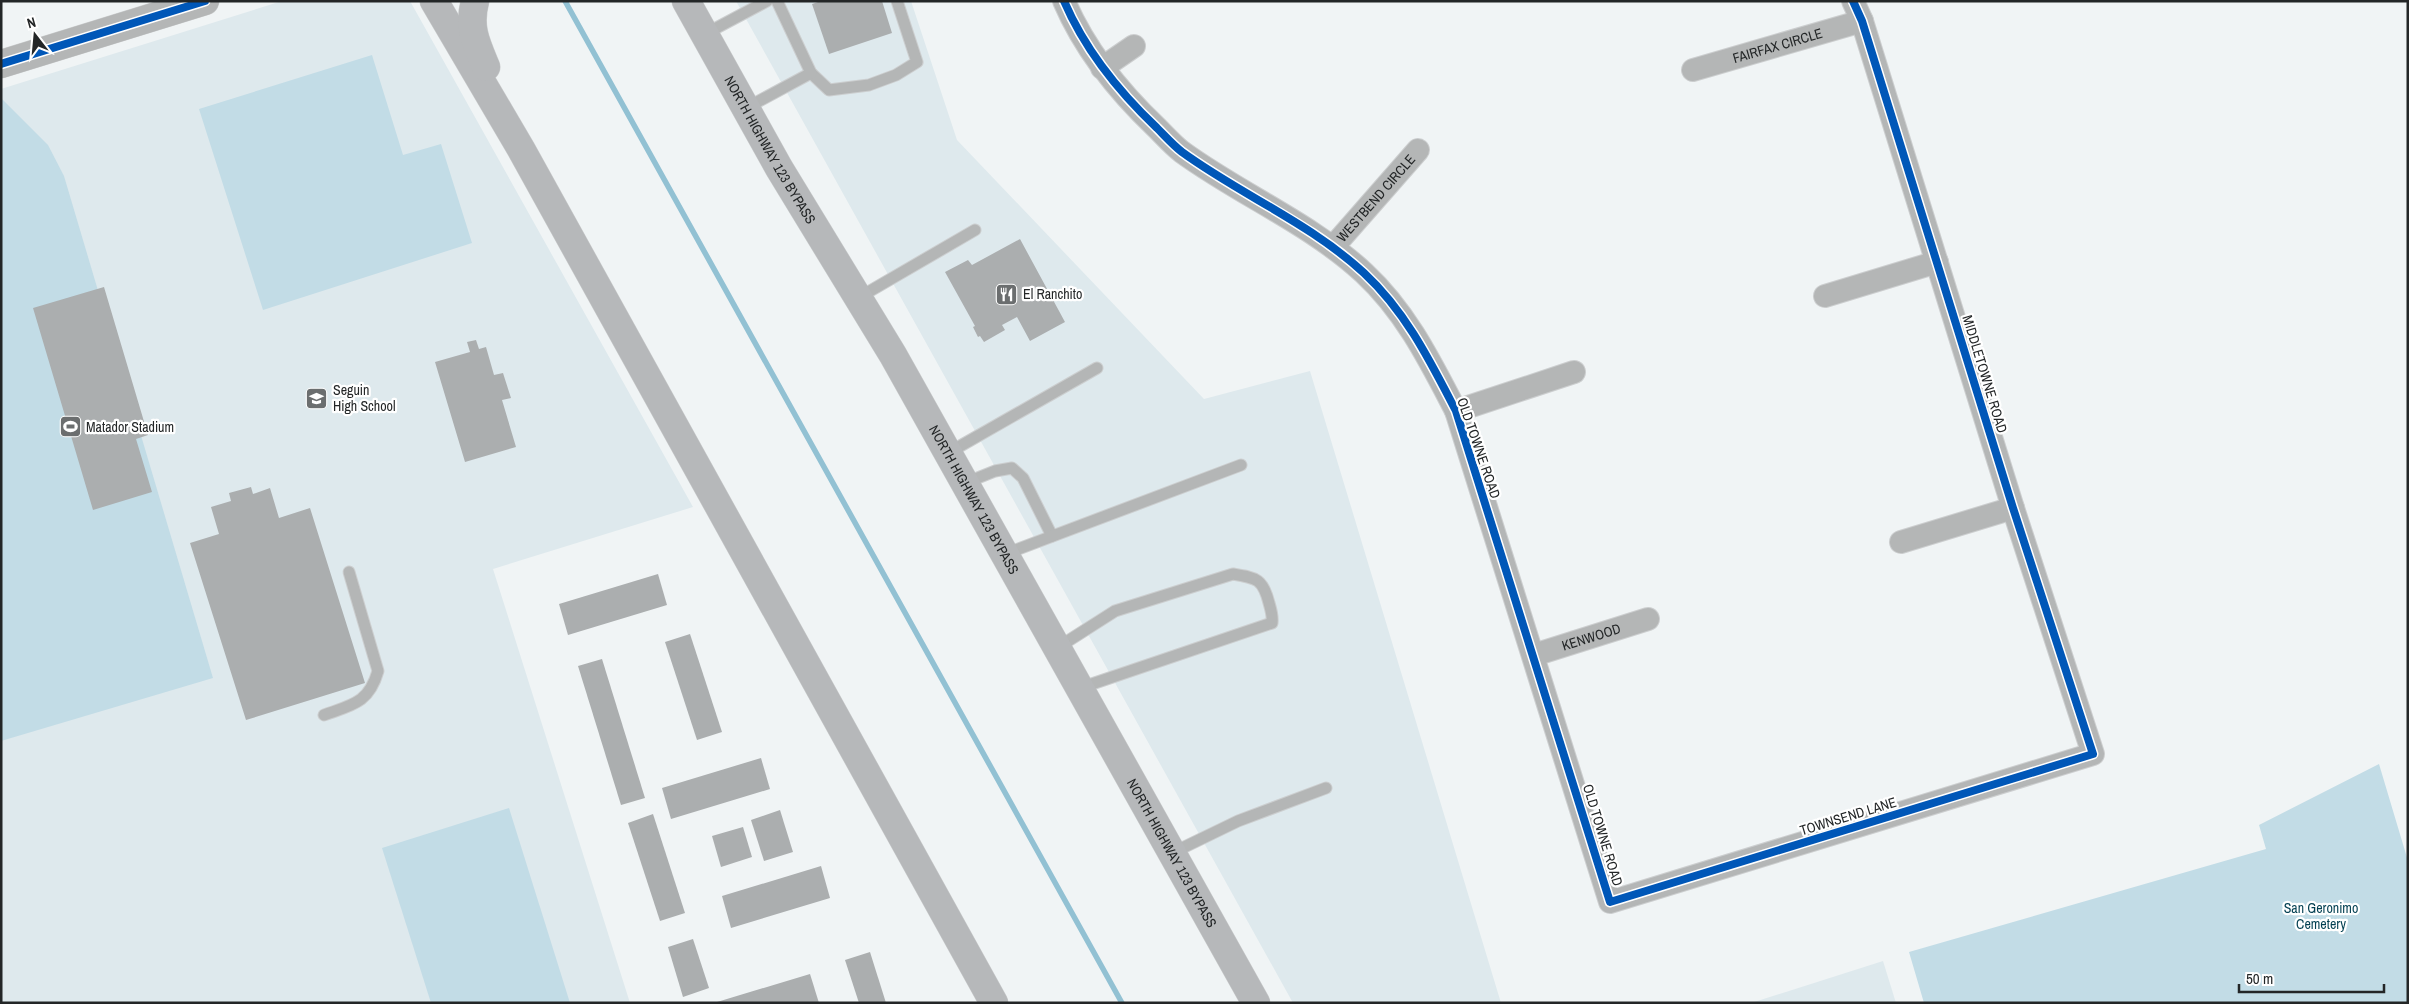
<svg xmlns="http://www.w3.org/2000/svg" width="2409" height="1004" viewBox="0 0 2409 1004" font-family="'Archivo Narrow',sans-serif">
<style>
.built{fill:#dee9ed}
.green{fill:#c2dce6}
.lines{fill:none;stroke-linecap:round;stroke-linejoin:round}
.stream{stroke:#92c1d3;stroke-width:5.5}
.building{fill:#abaeaf}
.service-casing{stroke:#cccecf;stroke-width:13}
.minor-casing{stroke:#cccecf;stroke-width:24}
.tertiary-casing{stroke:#cccecf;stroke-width:29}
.primary-casing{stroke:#cccecf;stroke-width:29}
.service{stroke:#b4b6b6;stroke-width:11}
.minor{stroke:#b4b6b6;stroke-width:22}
.tertiary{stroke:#b4b6b6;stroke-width:28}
.primary{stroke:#b6b8ba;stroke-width:28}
.cycleway-casing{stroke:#fff;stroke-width:11}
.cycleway{stroke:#0057b8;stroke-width:8}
.labels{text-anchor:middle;stroke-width:4.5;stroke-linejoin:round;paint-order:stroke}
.street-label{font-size:14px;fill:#232627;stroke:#fff}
.poi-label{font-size:14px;fill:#232627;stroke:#fff;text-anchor:start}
.park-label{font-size:14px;fill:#023f51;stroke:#fff}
</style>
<rect width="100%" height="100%" fill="#f0f4f5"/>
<!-- built -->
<g class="built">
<polygon points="282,1 410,1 693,507 493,569 630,1003 1,1003 1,89"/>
<polygon points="736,1 911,1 957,140 1204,399 1310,371 1501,1003 1293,1003"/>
<polygon points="1883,961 1896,1003 1751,1003"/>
</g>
<!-- green -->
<g class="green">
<polygon points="372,55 403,155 441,144 472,243 263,310 199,109"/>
<polygon points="1,98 48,145 64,176 213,678 1,741"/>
<polygon points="2379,764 2408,861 2408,1003 1924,1003 1909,952 2266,849 2259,825"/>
<polygon points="509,808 570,1003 431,1003 382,848"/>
</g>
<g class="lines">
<!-- stream -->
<polyline class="stream" points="565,1 1122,1003"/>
</g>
<!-- building -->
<g class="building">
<polygon points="821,1 882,1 892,33 829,54 812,4"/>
<polygon points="1020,239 1065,322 1030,341 1017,317 1002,325 1005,330 984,342 980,336 978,337 973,327 975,326 945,272 968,260 972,265"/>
<polygon points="104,287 148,435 136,439 152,492 93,510 33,308"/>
<polygon points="476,340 479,349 486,347 494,375 503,373 511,398 502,400 516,447 465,462 435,362 470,352 467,342"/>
<polygon points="251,487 253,494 270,488 279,518 310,508 365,683 246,720 190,543 219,534 211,507 231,501 229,493"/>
<polygon points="658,574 667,605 568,635 559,604"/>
<polygon points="690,634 722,732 697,740 665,642"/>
<polygon points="602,659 645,798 621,805 578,666"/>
<polygon points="761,758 770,789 671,819 662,788"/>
<polygon points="780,810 793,852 764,861 751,820"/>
<polygon points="653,814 685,913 660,921 628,823"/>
<polygon points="743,827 752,857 721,867 712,836"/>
<polygon points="821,866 830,898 731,928 722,896"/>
<polygon points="693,939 709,988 683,997 668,947"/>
<polygon points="870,952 886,1003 859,1003 845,960"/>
<polygon points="810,974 819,1003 717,1003 717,1002"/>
</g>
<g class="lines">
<defs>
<g id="service">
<polyline points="705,34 767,1"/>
<polyline points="811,73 829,90 869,85 896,75 917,62 897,1"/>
<polyline points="746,108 811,73 777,1"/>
<polyline points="858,298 975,230"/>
<polyline points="948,453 1097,368"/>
<polyline points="965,483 995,471 1012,468 1023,478 1052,536"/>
<polyline points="1005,554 1241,465"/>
<path d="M 1057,648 L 1115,611 L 1233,574 C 1257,578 1263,579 1269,603 C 1271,610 1273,616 1272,623 L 1080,688"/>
<path d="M 324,715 C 352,705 369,703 378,671 L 349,572"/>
<polyline points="1172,853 1238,821 1326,788"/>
</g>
<g id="minor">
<path d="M 1064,1 C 1085,50 1119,92 1157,128 C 1165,136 1173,145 1182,152 C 1241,195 1310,223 1364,273 C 1406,312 1430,361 1456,411 L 1610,902 L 2093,754 L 2013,508 L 1862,21 L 1853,1"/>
<polyline points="1102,68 1134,46"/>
<path id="s1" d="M 1693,70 L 1862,21"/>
<path id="s2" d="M 1333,247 L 1418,150"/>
<polyline points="1825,296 1937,262"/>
<polyline points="1456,411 1574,372"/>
<polyline points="1901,542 2013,508"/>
<path id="s3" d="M 1534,655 L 1648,619"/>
</g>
<polyline id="tertiary" points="1,64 205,1"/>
<g id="primary">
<polyline points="434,1 521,149 994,1003"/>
<path d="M 475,1 C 468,27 476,43 486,67"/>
<path id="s4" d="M 686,1 L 779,168 L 893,355 L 1256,1003"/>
</g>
</defs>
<!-- service casing -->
<use href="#service" class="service-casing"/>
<!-- minor casing -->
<use href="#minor" class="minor-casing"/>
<!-- tertiary casing -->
<use href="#tertiary" class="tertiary-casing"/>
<!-- primary casing -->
<use href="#primary" class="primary-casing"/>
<!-- service -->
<use href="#service" class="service"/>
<!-- minor -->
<use href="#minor" class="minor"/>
<!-- tertiary -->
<use href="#tertiary" class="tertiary"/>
<!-- primary -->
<use href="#primary" class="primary"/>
<defs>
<g id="cycleway">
<path d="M 1064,1 C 1085,50 1119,92 1157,128 C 1165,136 1173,145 1182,152 C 1241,195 1310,223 1364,273 C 1406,312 1430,361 1456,411 L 1610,902 L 2093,754 L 2013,508 L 1862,21 L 1853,1"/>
<polyline points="1,64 205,1"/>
</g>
</defs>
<!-- cycleway casing -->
<use href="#cycleway" class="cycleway-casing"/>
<!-- cycleway -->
<use href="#cycleway" class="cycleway"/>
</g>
<!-- icons -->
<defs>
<symbol id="restaurant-square" viewBox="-11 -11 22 22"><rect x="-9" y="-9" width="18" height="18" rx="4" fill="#6b6e6f" stroke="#fff"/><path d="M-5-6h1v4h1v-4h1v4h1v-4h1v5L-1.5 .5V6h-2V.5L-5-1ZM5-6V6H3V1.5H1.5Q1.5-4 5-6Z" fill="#fff"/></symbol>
<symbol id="school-square" viewBox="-11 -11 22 22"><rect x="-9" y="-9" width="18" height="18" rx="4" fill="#6b6e6f" stroke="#fff"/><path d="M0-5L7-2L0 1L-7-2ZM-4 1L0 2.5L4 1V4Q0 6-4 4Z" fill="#fff"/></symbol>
<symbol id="stadium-square" viewBox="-11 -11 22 22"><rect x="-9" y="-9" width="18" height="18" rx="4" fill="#6b6e6f" stroke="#fff"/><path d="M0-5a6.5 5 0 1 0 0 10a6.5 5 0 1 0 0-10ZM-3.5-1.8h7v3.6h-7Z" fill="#fff"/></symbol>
</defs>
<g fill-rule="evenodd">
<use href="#restaurant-square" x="994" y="282" width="25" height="25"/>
<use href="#school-square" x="304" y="386" width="25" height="25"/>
<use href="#stadium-square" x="58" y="414" width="25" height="25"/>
</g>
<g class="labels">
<!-- street labels -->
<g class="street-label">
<text dy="5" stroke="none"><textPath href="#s1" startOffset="88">FAIRFAX CIRCLE</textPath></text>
<text dy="5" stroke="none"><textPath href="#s4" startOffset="171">NORTH HIGHWAY 123 BYPASS</textPath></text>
<text dy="5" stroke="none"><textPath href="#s2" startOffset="65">WESTBEND CIRCLE</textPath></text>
<text transform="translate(1985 374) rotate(73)" y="5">MIDDLETOWNE ROAD</text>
<text transform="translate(1479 448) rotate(71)" y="5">OLD TOWNE ROAD</text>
<text dy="5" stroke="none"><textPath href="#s4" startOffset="576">NORTH HIGHWAY 123 BYPASS</textPath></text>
<text dy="5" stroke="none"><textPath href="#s3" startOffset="60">KENWOOD</textPath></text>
<text transform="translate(1848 816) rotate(-17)" y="5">TOWNSEND LANE</text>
<text transform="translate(1603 835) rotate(73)" y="5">OLD TOWNE ROAD</text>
<text dy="5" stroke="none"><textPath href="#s4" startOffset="981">NORTH HIGHWAY 123 BYPASS</textPath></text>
</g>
<!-- poi labels -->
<g class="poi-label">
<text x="1023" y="299">El Ranchito</text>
<text x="333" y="395">Seguin<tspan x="333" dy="16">High School</tspan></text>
<text x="86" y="432">Matador Stadium</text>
</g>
<!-- park labels -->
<g class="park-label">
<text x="2321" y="913">San Geronimo<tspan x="2321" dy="16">Cemetery</tspan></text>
</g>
</g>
<!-- border -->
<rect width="2409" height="1004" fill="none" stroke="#232627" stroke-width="5"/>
<!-- north arrow -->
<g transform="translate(35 35) rotate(344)" stroke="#ffffff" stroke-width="4" paint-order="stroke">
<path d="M0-4L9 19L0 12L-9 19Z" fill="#232627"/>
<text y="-8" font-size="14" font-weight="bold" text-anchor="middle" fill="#232627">N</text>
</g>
<!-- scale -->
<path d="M2239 984v8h145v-8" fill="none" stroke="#232627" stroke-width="2.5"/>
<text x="2246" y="984" font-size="15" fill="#232627" stroke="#ffffff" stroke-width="4" paint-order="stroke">50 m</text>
</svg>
